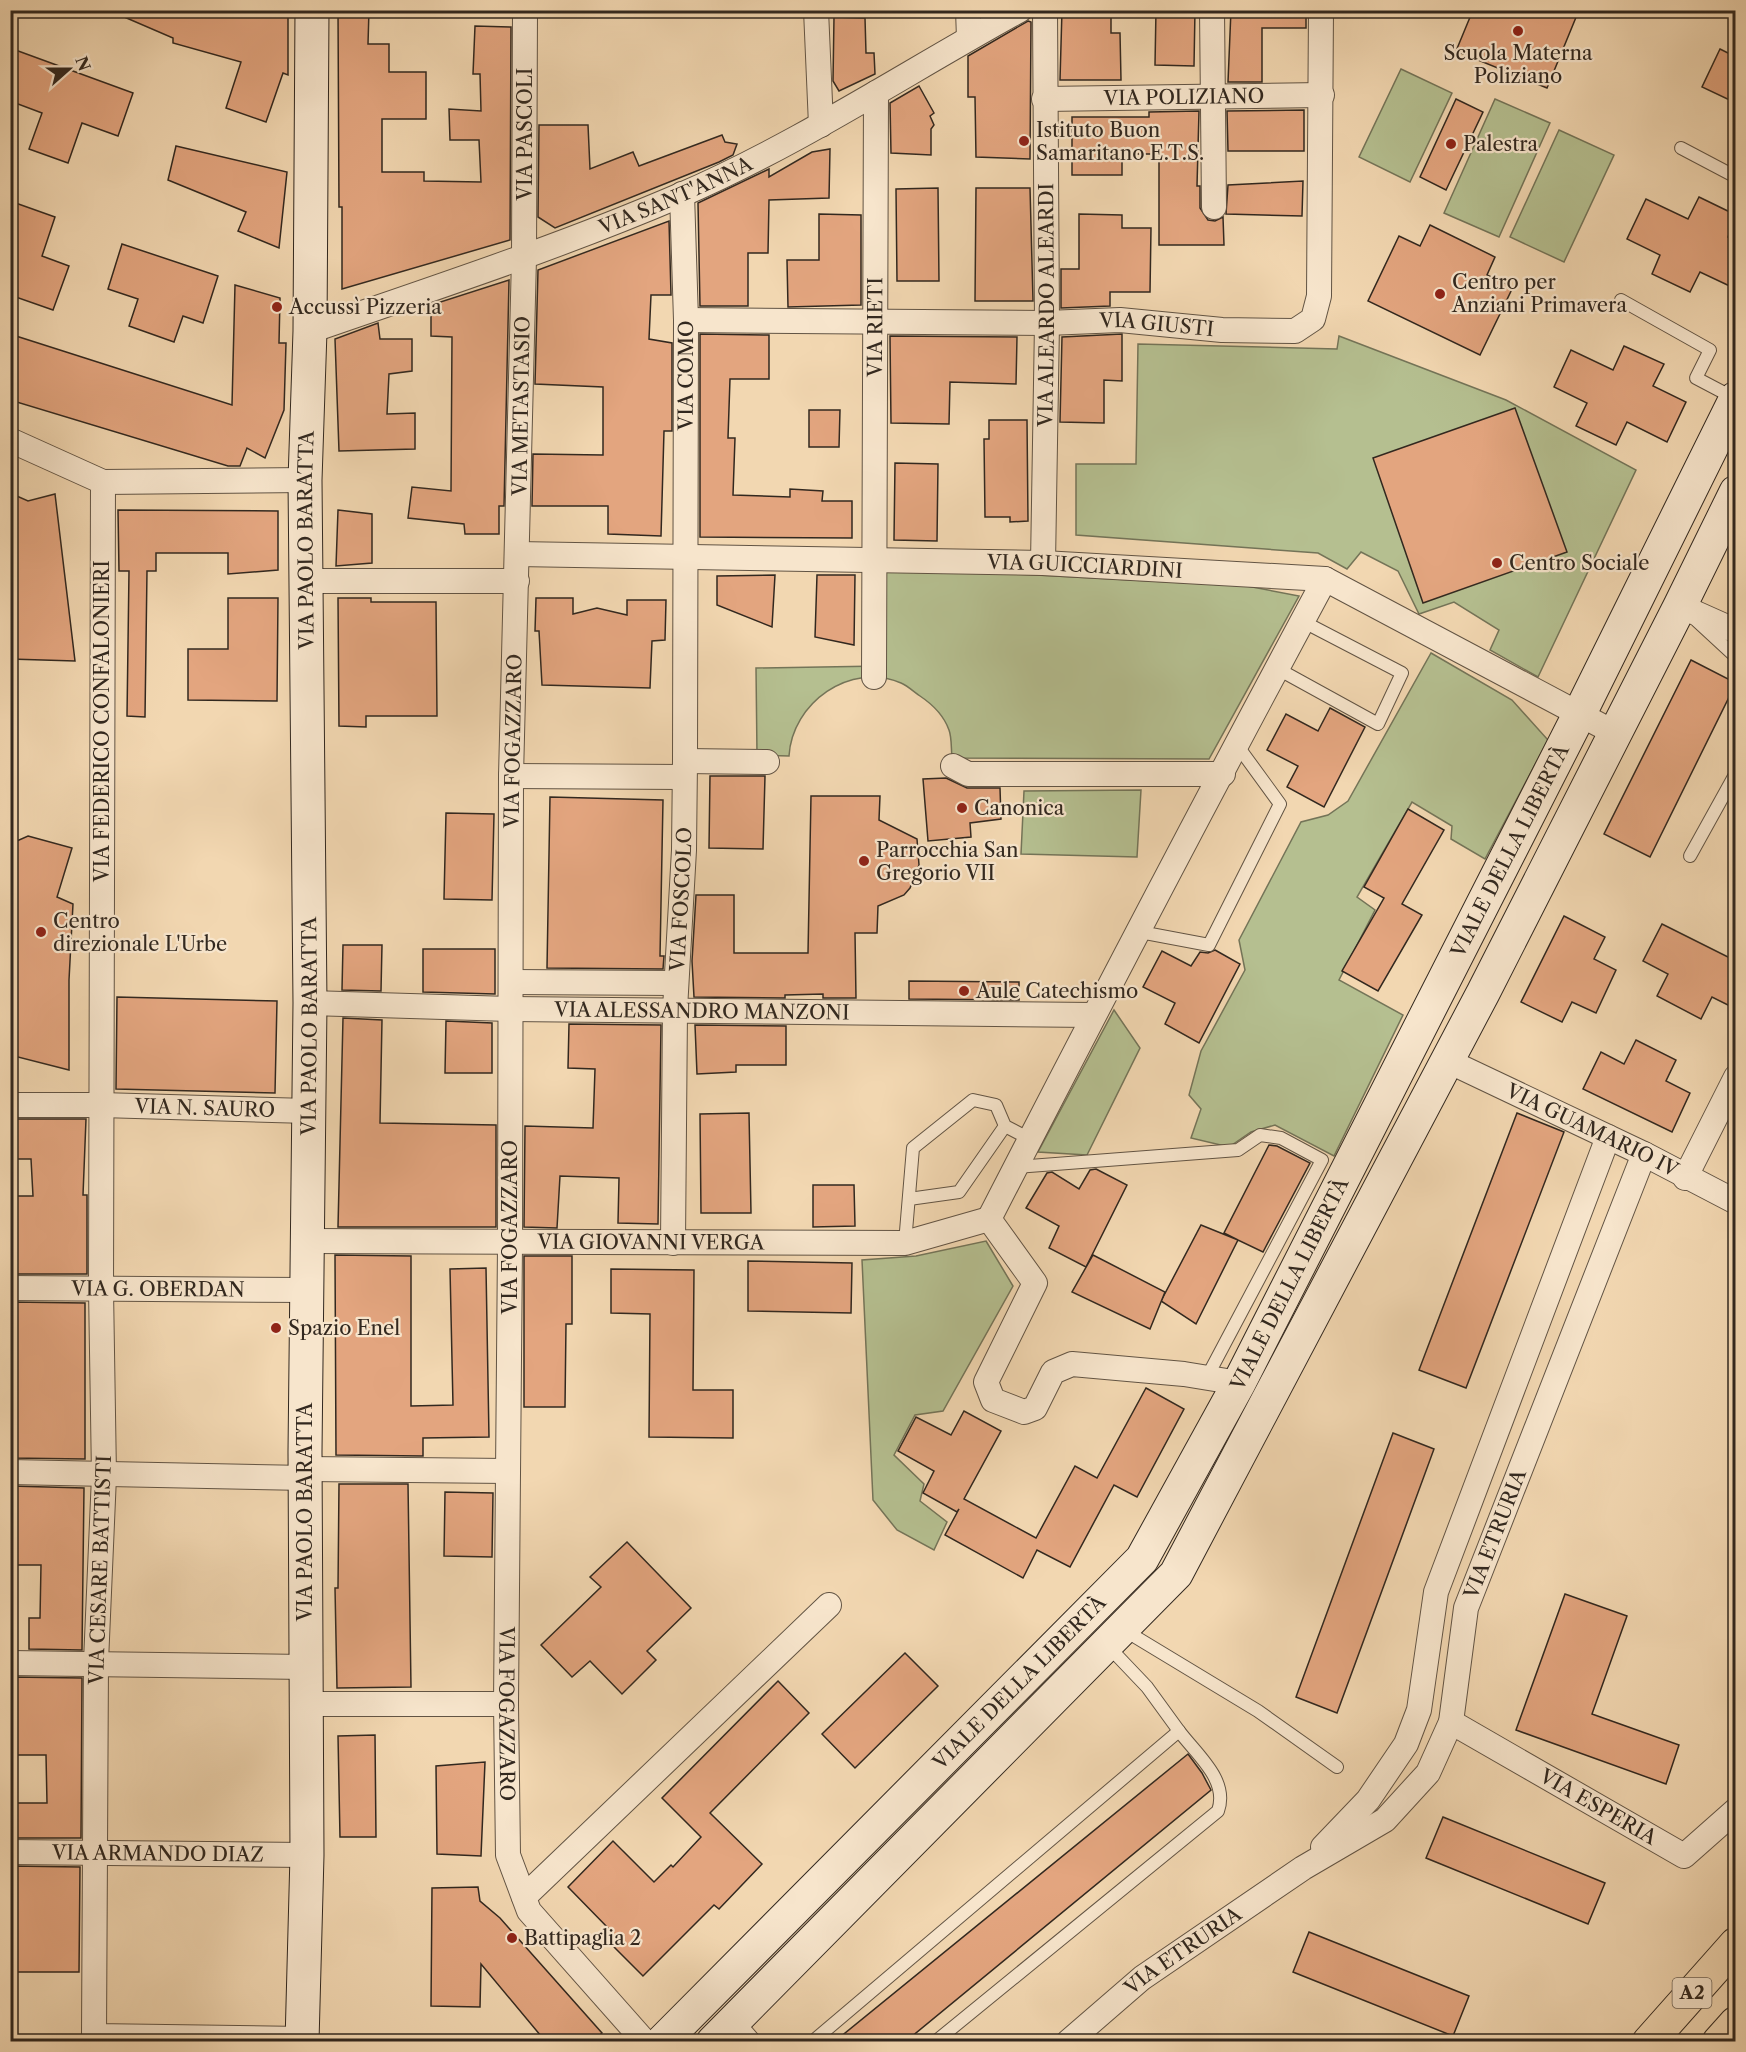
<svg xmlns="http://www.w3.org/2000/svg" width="1746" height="2052" viewBox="0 0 1746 2052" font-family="'Libre Caslon Text',serif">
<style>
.green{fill:#b5bf90;stroke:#747458;stroke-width:1.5}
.building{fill:#e3a57f;stroke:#32281f;stroke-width:1.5}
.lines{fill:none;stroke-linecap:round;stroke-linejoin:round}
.lane-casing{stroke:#625444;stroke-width:14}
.street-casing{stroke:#625444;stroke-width:26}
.secondary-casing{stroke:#32281f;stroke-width:35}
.highway-casing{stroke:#32281f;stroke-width:35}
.lane{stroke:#f7e5cc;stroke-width:12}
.street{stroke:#f7e5cc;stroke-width:24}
.secondary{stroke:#f7e5cc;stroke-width:33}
.highway{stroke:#f2d7b1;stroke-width:33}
.poi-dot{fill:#8f2418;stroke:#f7e5cc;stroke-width:2}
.labels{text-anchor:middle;stroke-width:4.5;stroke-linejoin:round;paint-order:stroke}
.shield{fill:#f7e5cc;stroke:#6d6153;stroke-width:1.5}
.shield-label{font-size:18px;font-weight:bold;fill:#32281f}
.poi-label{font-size:20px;fill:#32281f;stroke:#f7e5cc;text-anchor:start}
.street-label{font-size:20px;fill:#32281f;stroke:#f7e5cc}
</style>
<rect width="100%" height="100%" fill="#f2d7b1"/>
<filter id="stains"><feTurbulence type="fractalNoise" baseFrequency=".00333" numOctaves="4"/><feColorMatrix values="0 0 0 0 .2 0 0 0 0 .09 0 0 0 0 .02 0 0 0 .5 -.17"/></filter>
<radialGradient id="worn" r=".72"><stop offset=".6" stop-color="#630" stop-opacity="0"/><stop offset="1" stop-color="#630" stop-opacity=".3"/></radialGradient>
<!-- green -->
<g class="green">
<polygon points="1401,69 1452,93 1410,182 1359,157"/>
<polygon points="1495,99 1550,123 1499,237 1444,213"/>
<polygon points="1559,130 1614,155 1564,262 1510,237"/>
<polygon points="1339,336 1506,400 1636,470 1538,677 1490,650 1499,630 1454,602 1419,614 1398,571 1361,552 1347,569 1318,553 1076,535 1076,464 1136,464 1138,344 1337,349"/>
<path d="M 880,567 L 1247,586 L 1299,596 L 1209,759 L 952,758 C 951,749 952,738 949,730 C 944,716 932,704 920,696 C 914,692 908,686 901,683 C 850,661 792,703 789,756 L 757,755 L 756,668 L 881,666 Z"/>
<polygon points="1431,653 1512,700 1548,740 1485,859 1451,839 1452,826 1412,802 1357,897 1375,910 1339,980 1403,1015 1334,1156 1275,1125 1251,1132 1229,1147 1191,1138 1201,1109 1189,1095 1201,1051 1245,970 1239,940 1301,822 1328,815 1348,801"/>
<polygon points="1141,790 1137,857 1021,854 1024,791"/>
<polygon points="1114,1010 1140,1048 1087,1155 1038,1152"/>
<polygon points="986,1241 1013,1286 943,1411 915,1415 894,1455 924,1484 920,1501 947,1522 934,1550 897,1530 873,1500 862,1260 916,1256"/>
</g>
<!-- building -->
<g class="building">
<polygon points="108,10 288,10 288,75 283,73 266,122 226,108 241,62 173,43 173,38"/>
<polygon points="338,10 369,10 368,44 389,44 389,72 426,72 426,119 382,119 382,172 424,172 424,181 481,182 479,140 450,140 449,109 481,111 480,74 473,74 475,26 511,27 510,240 342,289 342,207 339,207"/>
<polygon points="1062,10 1111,10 1111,33 1120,33 1121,80 1060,80"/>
<polygon points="1156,10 1195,10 1194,66 1155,65"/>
<polygon points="1231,10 1306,10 1306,28 1262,28 1262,82 1228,82"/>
<polygon points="1473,10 1579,10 1547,88 1456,51"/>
<polygon points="834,17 865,18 866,53 874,53 875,74 839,91 833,81"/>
<polygon points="1028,21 1031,22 1030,159 976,157 975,97 968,97 968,56"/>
<polygon points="10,48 133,93 118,136 82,123 68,163 29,149 42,113 10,101"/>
<polygon points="1720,49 1736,57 1736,103 1702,87"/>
<polygon points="919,86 934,113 930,116 934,125 931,129 931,155 891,153 890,103"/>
<polygon points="1456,99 1483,112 1446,190 1420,177"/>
<polygon points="1304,110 1304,151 1228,151 1227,111"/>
<polygon points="1199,111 1197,186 1200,186 1200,208 1208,220 1215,221 1223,217 1224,245 1159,245 1159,154 1122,154 1122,175 1072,175 1072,117 1149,117 1149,112"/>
<polygon points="539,125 588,125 590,169 633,152 639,166 722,135 725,142 737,144 733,155 719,162 555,228 538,217"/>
<polygon points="176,146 287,172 279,248 238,231 246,212 168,180"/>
<polygon points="830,149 829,198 769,200 768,253 748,253 748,306 700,306 698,203 769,169 769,177 812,152"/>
<polygon points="1303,181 1302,216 1226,214 1228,185"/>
<polygon points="938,188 939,281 897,281 896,189"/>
<polygon points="976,188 1030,188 1033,301 975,301"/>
<polygon points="1699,197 1736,215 1728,237 1736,240 1736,289 1700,272 1690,292 1652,274 1660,255 1627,239 1646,199 1688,219"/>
<polygon points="10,201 55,217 42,256 69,266 53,310 10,295"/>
<polygon points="819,214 861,215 861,305 788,307 787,260 819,260"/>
<polygon points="1079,214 1122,215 1122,228 1151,228 1150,292 1110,292 1110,306 1061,308 1061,269 1079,269"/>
<polygon points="669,221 671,295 651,295 649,339 672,343 672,431 664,431 661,536 608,534 608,506 532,506 533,454 603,455 603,387 535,384 538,270"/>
<polygon points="1430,225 1495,257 1487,275 1513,287 1480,355 1368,301 1399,236 1420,246"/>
<polygon points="122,244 218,276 203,323 183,316 174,342 129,326 138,299 108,289"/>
<polygon points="509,280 504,506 499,506 499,534 465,534 464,524 408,518 412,487 451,491 452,337 431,336 431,305"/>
<polygon points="235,285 280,298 279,343 286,343 284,410 265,458 247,448 240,466 228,466 10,400 10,357 16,336 232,405"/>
<polygon points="378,323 380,339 412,339 412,371 389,374 387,414 415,413 415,449 339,451 335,339"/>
<polygon points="700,334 769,335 769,379 730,379 728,438 735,438 733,495 790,497 790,489 823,491 822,501 852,501 852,538 700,537"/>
<polygon points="1122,334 1122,381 1104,380 1104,423 1060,422 1062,337"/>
<polygon points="890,336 1017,337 1016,384 950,382 949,424 891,423"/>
<polygon points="1624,346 1664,364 1653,386 1686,402 1667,442 1627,422 1616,445 1576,426 1587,403 1554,387 1571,350 1613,370"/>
<polygon points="1515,408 1567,552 1423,603 1373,458"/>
<polygon points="809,410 840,410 839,447 809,447"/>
<polygon points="989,420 1027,420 1028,521 1010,522 1010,517 985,517 984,439 989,439"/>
<polygon points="895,463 938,464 937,541 894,540"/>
<polygon points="10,493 28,501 55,494 75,661 10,659"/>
<polygon points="118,510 278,511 278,570 228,574 228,553 156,553 156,571 147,571 145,717 127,716 129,571 119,571"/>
<polygon points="338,510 372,514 372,563 336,566"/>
<polygon points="775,575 772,627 717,605 717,576"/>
<polygon points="817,575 855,575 854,645 815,637"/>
<polygon points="228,598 278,598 277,701 188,700 188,649 228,649"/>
<polygon points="338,598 371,598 371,602 436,602 437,716 366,716 366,727 339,726"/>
<polygon points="536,598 573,598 573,614 597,608 627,615 627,600 666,600 665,640 652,641 650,688 542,685 539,631 535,631"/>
<polygon points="1691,660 1736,683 1650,857 1604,834"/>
<polygon points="1330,708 1365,727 1324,807 1287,787 1298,766 1267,750 1286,714 1318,731"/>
<polygon points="710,776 765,776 763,849 709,848"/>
<polygon points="946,778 967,788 1000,788 1001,819 970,823 971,837 928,841 923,779"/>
<polygon points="811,796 880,796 879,820 917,839 919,865 910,888 904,895 878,906 877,933 855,933 856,998 823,998 823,994 785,995 785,998 694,997 692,961 696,895 734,895 734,953 808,953"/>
<polygon points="550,797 663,800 660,956 664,956 663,969 547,968"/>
<polygon points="1408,809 1444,830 1402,904 1422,915 1378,991 1342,971 1384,898 1364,887"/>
<polygon points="446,813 494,814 492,900 444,899"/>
<polygon points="28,836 72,848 57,897 73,904 69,980 69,1070 10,1055 10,903 16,874 10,873 10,844"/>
<polygon points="1564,916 1605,937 1594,959 1616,970 1596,1013 1572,1002 1562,1022 1521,1002"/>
<polygon points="1662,924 1736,961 1736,1009 1712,997 1701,1019 1657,996 1668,974 1643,961"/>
<polygon points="343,945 382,945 381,991 342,990"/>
<polygon points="423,949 495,949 495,994 423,992"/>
<polygon points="1215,950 1240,964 1199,1043 1165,1024 1175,1003 1143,987 1162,951 1191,966 1200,952 1208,953"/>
<polygon points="909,981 1019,982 1019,1000 909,999"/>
<polygon points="117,997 277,1001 275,1093 116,1089"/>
<polygon points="343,1018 382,1020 380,1123 496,1125 496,1227 338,1227"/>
<polygon points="446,1021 492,1023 492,1073 445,1073"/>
<polygon points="569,1024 661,1025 658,1224 618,1223 619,1178 560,1176 557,1228 524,1227 525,1126 593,1128 595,1069 568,1068"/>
<polygon points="695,1025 786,1026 786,1065 736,1065 736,1072 697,1074"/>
<polygon points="1636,1040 1676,1060 1666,1081 1690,1093 1672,1132 1583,1089 1601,1052 1624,1064"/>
<polygon points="749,1113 751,1213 701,1213 700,1114"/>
<polygon points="1517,1113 1564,1132 1466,1388 1419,1370"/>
<polygon points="10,1119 86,1119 83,1195 87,1195 87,1274 10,1274 10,1196 33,1196 31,1159 10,1159"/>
<polygon points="1269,1145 1277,1146 1310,1163 1263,1252 1238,1240 1196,1324 1161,1301 1201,1225 1238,1240 1224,1233"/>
<polygon points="1096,1169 1127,1185 1086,1267 1049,1248 1059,1226 1026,1208 1047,1173 1052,1172 1079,1189 1090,1170"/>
<polygon points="813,1185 854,1185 855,1226 813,1227"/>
<polygon points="335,1255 411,1256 411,1406 453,1405 450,1269 486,1268 489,1437 423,1438 423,1456 336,1455"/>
<polygon points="1093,1255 1165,1292 1150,1329 1072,1292"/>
<polygon points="524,1256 572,1256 572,1324 566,1324 565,1407 524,1407"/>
<polygon points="748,1261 852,1263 851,1313 748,1311"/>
<polygon points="611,1269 694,1270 693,1390 733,1390 733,1438 649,1437 650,1314 611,1313"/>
<polygon points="10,1302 85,1303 85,1459 10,1458"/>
<polygon points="1146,1388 1184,1409 1137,1497 1114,1485 1070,1567 1037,1550 1023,1578 945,1535 959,1509 957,1512 923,1493 934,1471 898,1451 916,1417 951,1435 964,1411 1001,1431 964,1499 1036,1538 1075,1466 1097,1478"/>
<polygon points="1393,1433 1434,1449 1337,1713 1296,1697"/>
<polygon points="339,1484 408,1484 411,1687 337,1688 335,1588 338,1588"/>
<polygon points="10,1486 84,1488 82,1650 29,1649 29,1618 40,1618 41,1565 10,1565"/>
<polygon points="445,1492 493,1493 492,1557 444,1556"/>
<polygon points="627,1542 691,1608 647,1651 656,1660 622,1694 590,1661 572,1677 541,1645 601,1587 590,1577"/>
<polygon points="1565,1594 1627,1616 1592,1714 1679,1745 1666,1784 1516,1730"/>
<polygon points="905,1653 938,1686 855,1768 822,1734"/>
<polygon points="10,1677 82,1678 81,1838 10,1838 10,1803 47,1803 46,1755 15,1755 15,1702 10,1702"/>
<polygon points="778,1681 809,1713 710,1813 762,1864 719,1909 714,1905 643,1976 605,1938 611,1931 568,1887 613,1841 654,1882 671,1865 673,1867 701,1837 662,1798"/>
<polygon points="375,1735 376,1837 340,1837 338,1736"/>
<polygon points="1188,1754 1202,1773 1211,1790 905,2042 834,2042"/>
<polygon points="485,1762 481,1856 437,1854 436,1766"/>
<polygon points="1443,1817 1605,1883 1588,1924 1426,1858"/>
<polygon points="10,1866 80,1867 79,1972 10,1972"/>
<polygon points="478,1887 480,1901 500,1918 602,2033 592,2042 546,2042 481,1964 480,2007 431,2006 432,1888"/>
<polygon points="1309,1932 1469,1996 1453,2036 1293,1972"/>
</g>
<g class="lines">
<defs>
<g id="lane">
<polyline points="1681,148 1736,177"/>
<polyline points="1621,300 1710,350 1696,378 1734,398"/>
<polyline points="1697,621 1736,657"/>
<polyline points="1278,669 1378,724 1402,673 1302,621"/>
<polyline points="1690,856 1736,773"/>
<polyline points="1140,932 1209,945 1280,804 1237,745"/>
<polyline points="1016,1167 1238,1150 1260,1135 1281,1138 1322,1160 1207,1377"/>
<polyline points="909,1199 959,1192 1005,1126"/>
<polyline points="905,1243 913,1148 973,1100 996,1105 1005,1126 1030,1139"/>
<polyline points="1124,1630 1258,1711 1337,1767"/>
<polyline points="1107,1645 1147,1687 1179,1731"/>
<polyline points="737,2020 756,2042"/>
<path d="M 812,2042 L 1179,1731 C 1197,1755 1229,1780 1218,1811 L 935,2042"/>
</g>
<g id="street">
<path id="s1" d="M 525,10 L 524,258 L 511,776 L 510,1244 L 506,1704 L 508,1855 L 529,1911 L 645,2042"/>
<polyline points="816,10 821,125"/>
<polyline points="968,10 969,38"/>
<polyline points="1212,10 1214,207"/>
<path id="s2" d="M 1044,99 L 1322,95"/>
<path id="s3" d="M 686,320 L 1047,323 L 1120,320 L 1222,330 L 1295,331 L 1313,319 L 1319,296 L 1321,10"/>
<path id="s4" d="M 310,331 C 434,288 560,247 681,195 C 799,144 907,72 1020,10"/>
<polyline points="10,440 103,482 305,480"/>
<polyline points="103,482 101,1289 104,1476 96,1662 94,2036 302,2039"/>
<path id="s5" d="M 517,554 L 1043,563 L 1325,579 L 1615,733"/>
<path id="s6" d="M 1043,563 L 1047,323 L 1045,10"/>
<polyline points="307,581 517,581"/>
<polyline points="1680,606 1736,631"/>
<path id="s7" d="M 874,677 L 876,93"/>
<polyline points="685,761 767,762"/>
<polyline points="953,766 968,774 1223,774"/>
<polyline points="511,776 684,777"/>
<polyline points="511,982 676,983"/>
<path id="s8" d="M 310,1003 L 510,1009 L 1093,1015"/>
<path id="s9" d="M 1448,1061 L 1644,1154 L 1736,1202"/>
<path id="s10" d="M 10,1105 L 101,1105 L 308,1111"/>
<polyline points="1685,1178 1736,1077"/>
<path d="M 989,1219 C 1099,1005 1211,791 1325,579"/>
<polyline points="989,1219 1035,1283 986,1382 993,1400 1024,1412 1035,1408 1053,1372 1072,1364 1184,1374 1239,1383"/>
<path id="s11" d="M 309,1241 L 905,1243 L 989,1219"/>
<path id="s12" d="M 673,1243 L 675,1009 L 684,850 L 685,761 L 686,320 L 682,194"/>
<path id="s13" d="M 10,1288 L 308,1290"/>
<polyline points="306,1469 508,1471"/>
<polyline points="10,1472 306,1478"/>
<polyline points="10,1663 304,1667"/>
<polyline points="304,1704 506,1704"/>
<path id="s14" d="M 1451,1722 L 1684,1856 L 1736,1810"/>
<polyline points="1323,1847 1368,1800 1406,1744 1419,1710 1436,1592 1608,1137"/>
<path id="s15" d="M 10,1852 L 307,1855"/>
<polyline points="524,1897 829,1605"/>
<path id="s16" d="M 1068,2042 L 1142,1978 L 1303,1868 L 1385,1820 L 1428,1773 L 1451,1722 L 1466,1608 L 1644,1154"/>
</g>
<g id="secondary">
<path id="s17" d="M 302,2042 L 307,1855 L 305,1452 L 310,1003 L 305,480 L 310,331 L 312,10"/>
<path id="s18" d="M 662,2042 L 1142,1559 L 1239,1383 L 1579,715 L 1736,398"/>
<polyline points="713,2042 1176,1574 1483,993 1680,606 1736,492"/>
</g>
<g id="highway">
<polyline points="1649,2042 1736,1944"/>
<polyline points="1719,2042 1736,2023"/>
</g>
</defs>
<!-- lane casing -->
<use href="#lane" class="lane-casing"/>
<!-- street casing -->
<use href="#street" class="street-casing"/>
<!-- secondary casing -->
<use href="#secondary" class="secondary-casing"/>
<!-- highway casing -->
<use href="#highway" class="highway-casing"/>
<!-- lane -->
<use href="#lane" class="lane"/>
<!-- street -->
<use href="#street" class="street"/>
<!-- secondary -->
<use href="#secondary" class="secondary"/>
<!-- highway -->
<use href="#highway" class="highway"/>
</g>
<!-- markers -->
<g class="poi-dot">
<circle cx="1518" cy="31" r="6"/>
<circle cx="1024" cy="141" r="6"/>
<circle cx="1451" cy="144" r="6"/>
<circle cx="1440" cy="294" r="6"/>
<circle cx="277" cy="307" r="6"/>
<circle cx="1497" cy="563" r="6"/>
<circle cx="962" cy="808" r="6"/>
<circle cx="864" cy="861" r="6"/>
<circle cx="41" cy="932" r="6"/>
<circle cx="964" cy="991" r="6"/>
<circle cx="276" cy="1328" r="6"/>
<circle cx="512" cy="1938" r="6"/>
</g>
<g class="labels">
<!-- shield labels -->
<rect class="shield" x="1672.5" y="1978" width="39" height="30" rx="4.5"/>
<g class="shield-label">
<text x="1692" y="1999">A2</text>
</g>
<!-- poi labels -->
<g class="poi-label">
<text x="1518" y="60" text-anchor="middle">Scuola Materna<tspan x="1518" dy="23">Poliziano</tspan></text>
<text x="1036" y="137">Istituto Buon<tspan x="1036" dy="23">Samaritano E.T.S.</tspan></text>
<text x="1463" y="151">Palestra</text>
<text x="1452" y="289">Centro per<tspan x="1452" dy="23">Anziani Primavera</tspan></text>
<text x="289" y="314">Accussì Pizzeria</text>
<text x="1509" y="570">Centro Sociale</text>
<text x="974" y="815">Canonica</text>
<text x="876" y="857">Parrocchia San<tspan x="876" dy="23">Gregorio VII</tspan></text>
<text x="53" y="928">Centro<tspan x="53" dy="23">direzionale L'Urbe</tspan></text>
<text x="976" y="998">Aule Catechismo</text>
<text x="288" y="1335">Spazio Enel</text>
<text x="524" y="1945">Battipaglia 2</text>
</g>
<!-- street labels -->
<g class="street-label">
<text dy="7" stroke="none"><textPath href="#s2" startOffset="140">VIA POLIZIANO</textPath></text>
<text transform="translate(525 134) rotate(-90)" y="7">VIA PASCOLI</text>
<text dy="7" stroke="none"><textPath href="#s4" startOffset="390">VIA SANT'ANNA</textPath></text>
<text dy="7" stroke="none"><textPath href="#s6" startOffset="258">VIA ALEARDO ALEARDI</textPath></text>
<text dy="7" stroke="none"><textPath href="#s3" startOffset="471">VIA GIUSTI</textPath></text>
<text dy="7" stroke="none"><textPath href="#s7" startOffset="350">VIA RIETI</textPath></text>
<text dy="7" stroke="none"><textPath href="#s12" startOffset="868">VIA COMO</textPath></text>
<text transform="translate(521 406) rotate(-89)" y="7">VIA METASTASIO</text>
<text dy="7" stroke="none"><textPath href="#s17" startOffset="1502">VIA PAOLO BARATTA</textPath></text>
<text dy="7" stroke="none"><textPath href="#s5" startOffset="568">VIA GUICCIARDINI</textPath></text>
<text transform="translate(102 721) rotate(-90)" y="7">VIA FEDERICO CONFALONIERI</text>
<text transform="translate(513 741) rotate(-89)" y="7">VIA FOGAZZARO</text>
<text dy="7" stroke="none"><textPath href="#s18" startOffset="1479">VIALE DELLA LIBERTÀ</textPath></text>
<text dy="7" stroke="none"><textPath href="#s12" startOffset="344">VIA FOSCOLO</textPath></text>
<text dy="7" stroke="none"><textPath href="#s8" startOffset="392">VIA ALESSANDRO MANZONI</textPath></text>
<text dy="7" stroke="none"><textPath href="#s17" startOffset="1016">VIA PAOLO BARATTA</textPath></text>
<text dy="7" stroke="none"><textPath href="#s10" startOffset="195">VIA N. SAURO</textPath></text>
<text dy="7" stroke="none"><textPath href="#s9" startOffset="160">VIA GUAMARIO IV</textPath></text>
<text transform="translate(510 1227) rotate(-90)" y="7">VIA FOGAZZARO</text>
<text dy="7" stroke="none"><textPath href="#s11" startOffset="342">VIA GIOVANNI VERGA</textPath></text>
<text dy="7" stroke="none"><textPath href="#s18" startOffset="993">VIALE DELLA LIBERTÀ</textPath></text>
<text dy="7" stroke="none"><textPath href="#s13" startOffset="148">VIA G. OBERDAN</textPath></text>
<text transform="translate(305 1512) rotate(-90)" y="7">VIA PAOLO BARATTA</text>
<text dy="7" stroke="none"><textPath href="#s16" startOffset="702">VIA ETRURIA</textPath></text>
<text transform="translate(100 1570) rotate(-88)" y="7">VIA CESARE BATTISTI</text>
<text dy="7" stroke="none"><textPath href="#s18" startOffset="507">VIALE DELLA LIBERTÀ</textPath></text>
<text dy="7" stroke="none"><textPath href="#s1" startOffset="1704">VIA FOGAZZARO</textPath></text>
<text dy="7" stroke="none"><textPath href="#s14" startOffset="170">VIA ESPERIA</textPath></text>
<text dy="7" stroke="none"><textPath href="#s15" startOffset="148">VIA ARMANDO DIAZ</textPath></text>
<text dy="7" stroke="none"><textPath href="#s16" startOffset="147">VIA ETRURIA</textPath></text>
</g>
</g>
<!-- margin -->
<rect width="1746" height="2052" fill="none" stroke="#f2d7b1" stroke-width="36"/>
<rect x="12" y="12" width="1722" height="2028" fill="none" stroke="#32281f" stroke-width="3"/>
<rect x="18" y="18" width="1710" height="2016" fill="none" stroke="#32281f" stroke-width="1.5"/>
<!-- north arrow -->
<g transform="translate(69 69) rotate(69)" stroke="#f7e5cc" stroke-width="4.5" paint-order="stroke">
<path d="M0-4.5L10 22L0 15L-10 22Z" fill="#32281f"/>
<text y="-9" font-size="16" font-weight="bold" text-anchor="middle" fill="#32281f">N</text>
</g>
<rect width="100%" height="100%" filter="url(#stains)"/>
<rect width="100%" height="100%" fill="url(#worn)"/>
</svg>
